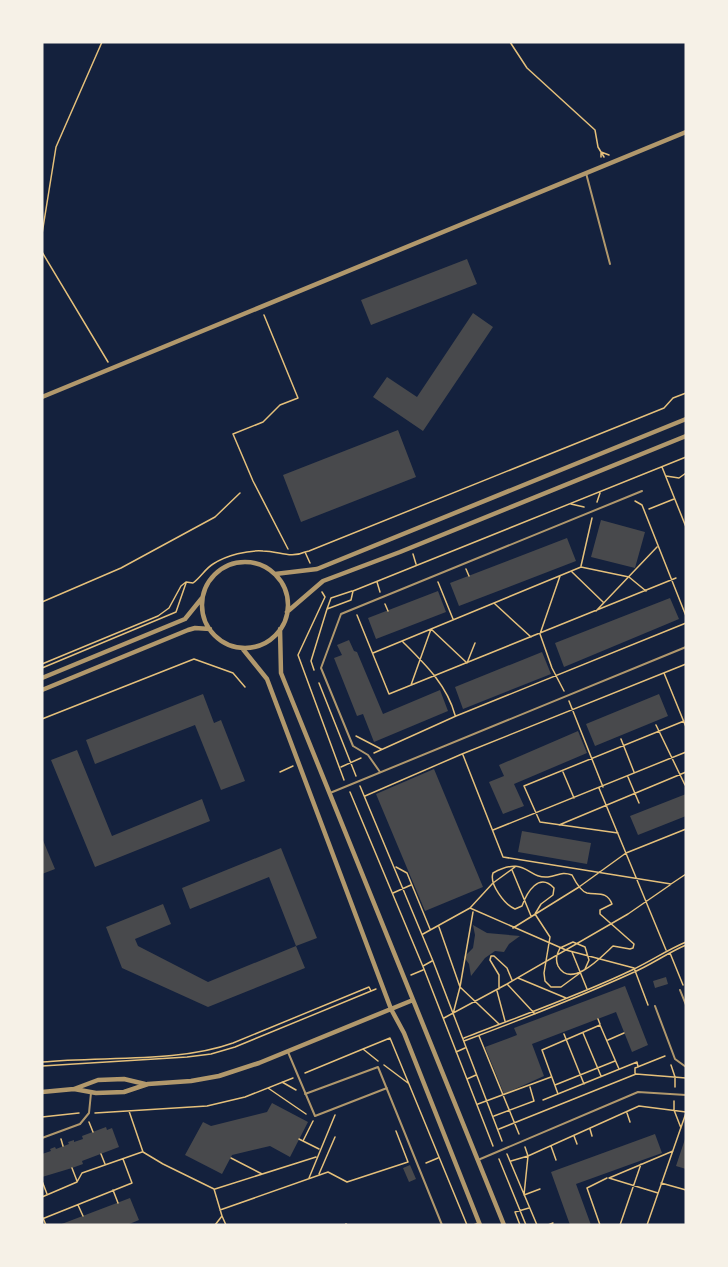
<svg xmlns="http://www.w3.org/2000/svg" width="728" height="1267" font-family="'Fira Sans',sans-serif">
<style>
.building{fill:#48494c}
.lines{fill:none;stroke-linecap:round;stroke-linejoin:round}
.path{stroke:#e5c07b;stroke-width:1.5}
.service{stroke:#b1986c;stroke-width:2}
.minor{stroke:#b1986c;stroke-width:4.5}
</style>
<rect width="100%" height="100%" fill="#14213d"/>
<path class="building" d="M467,259L477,284L371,325L361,300Z
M473,313L493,327L423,431L373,397L387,377L417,397Z
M398,430L416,477L301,522L283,475Z
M601,520L645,532L635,568L591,557Z
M567,538L576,561L459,606L450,583Z
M438,591L446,612L376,639L368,618Z
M670,598L679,619L564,667L555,643Z
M349,640L354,651L357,652L383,714L440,690L448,711L374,742L363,714L357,716L334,658L342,655L337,645Z
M542,652L551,674L463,709L455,687Z
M203,694L214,723L221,720L245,781L221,790L195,725L95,764L86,740Z
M659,694L668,716L595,746L586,724Z
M578,731L587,753L514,784L524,806L503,814L489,782L504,776L499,765Z
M77,750L112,836L202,799L210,821L95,867L51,760Z
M434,769L483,887L425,911L376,794Z
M686,794V816L638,835L630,816Z
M522,831L591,843L587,864L518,852Z
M42,838L55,869L42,874Z
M281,848L317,938L296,946L269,877L190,909L182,888Z
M163,904L171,924L135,939L138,946L208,982L296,946L305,968L208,1007L122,968L106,927Z
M473,925L487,933L520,936L509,944L504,952L495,951L485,958L471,976L469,964L464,957L473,948L475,935Z
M666,977L668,984L655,988L653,981Z
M625,986L648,1045L632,1052L616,1012L532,1044L544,1076L504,1094L485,1047L517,1035L514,1028Z
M272,1103L308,1122L290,1157L270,1146L232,1155L222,1174L185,1155L203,1122L211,1126L267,1112Z
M106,1127L107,1130L112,1128L119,1147L82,1161L83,1164L72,1168L42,1177V1154L51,1151L50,1149L55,1147L56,1149L69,1144L68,1142L74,1140V1142L83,1139L82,1136Z
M655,1134L662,1153L576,1184L591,1225H570L551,1172Z
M686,1136V1169L676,1166Z
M410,1165L416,1179L409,1182L403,1168Z
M130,1198L139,1220L127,1225H59Z"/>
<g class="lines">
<path class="path" d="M441,42H450
M510,42L527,68L595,130L598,147L604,157
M601,157V152L609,155
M42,234L56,147L102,42
M42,252L108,362
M264,315L298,398L280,405L263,422L233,434L253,481L288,549
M662,467L686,527
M666,476L679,478L686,473
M635,501L642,505L686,616
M597,502L600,493
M571,504L584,507
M649,509L674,499
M413,554L416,564
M310,563L305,552L309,551L664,408L673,398L686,393
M581,566L592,518
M466,569L469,576
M572,572L603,602
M560,576L540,634L552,668L564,691
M377,582L380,592
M438,582L453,619
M322,592L325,597L298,655L344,780
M42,602L121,568L215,517L240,493
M385,604L388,611
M495,604L531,637
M327,609L331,598L352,591
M596,611L657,547
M357,615L389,694L676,578
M403,642C425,664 447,685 455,715
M373,653L581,567L629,577L646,591
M42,664L158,616L169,608L181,586L186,582L193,583C200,578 206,568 213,564C227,555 248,550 263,551C279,551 290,559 305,552
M42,668L176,612L186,583
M314,670L311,661L327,609L351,600L353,591L686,457
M664,673L686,727
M319,683L356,776
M411,685L431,629L467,663L475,643
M569,701L603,787
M42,719L194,659L233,673L245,687
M656,725L685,785
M356,736L381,749
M621,739L634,772
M374,753L456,716L686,623
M463,755L503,857L671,884L686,874
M341,767L361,758
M280,772L293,766
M563,772L574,798
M628,777L639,803
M360,786L433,961L502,1141
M599,788L666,950
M350,792L424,969L493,1146
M365,796L462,754L686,664
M559,825L686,772
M493,830L686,752
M618,833L540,822L524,786L684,721
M396,867L407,873L430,929
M512,870L531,916
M393,893L411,885
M470,908L493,883L515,867
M439,927L460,987L499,1024
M513,928L579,887L626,853L686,829
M423,934L470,908L566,950L634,968L648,1005
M572,952L587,989
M670,953L683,985
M423,966L432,961
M580,973L561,987H551L545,981L544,973L550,937L535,914L541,904L553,895L554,888C539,872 527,892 522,906L515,909C505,905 489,884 493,873C526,855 527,879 548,877C558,876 561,871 572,875C575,881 580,891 587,893C598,895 607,891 612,904L600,910V914L634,944L633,948L630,949L613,946C602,956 571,990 558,966C555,959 557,954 560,948L573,942L585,947L589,960L585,969
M411,975L423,970
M518,978L566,998
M508,985L535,1014
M499,989V975L490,960L491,956H494L507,968L512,980
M497,991L505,1021
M453,1014L460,987L473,912
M444,1018L507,984L628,914L670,885
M598,1019L600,1024
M583,1033L601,1076
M564,1034L584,1084
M479,1036L519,1134
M464,1038C520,1016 578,996 632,970C651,961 667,950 686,942
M608,1040L624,1033
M464,1041C520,1020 577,998 632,973C651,965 667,953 686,945
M456,1052L465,1048
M378,1061L363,1049L390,1038L467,1225
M42,1062C102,1056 178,1063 233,1043L369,987L371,991
M384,1065L408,1083
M671,1065L675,1077V1087
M42,1066L187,1057L211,1054L235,1047L376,989
M305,1073L363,1049
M635,1073V1068L665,1056
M467,1079L476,1075
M282,1082L296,1090
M555,1085L615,1061
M268,1088L306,1114
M558,1094L542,1050L600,1025L619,1069
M543,1100L637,1062L638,1067
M674,1101V1110L681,1128
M478,1104L551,1077
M129,1111L143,1152L163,1164L214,1189L222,1216
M95,1113L207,1106L245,1097L293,1078
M627,1113L630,1122
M494,1116L534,1101L530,1087
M42,1117L79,1113
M89,1122L93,1132
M499,1129L636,1074L686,1078
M590,1129L592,1136
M574,1136L577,1144
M61,1139L63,1146
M299,1139L319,1149
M303,1141L313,1121
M551,1146L556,1160
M525,1147L528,1156L524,1195L540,1189
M101,1154L105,1164
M507,1154L537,1225
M231,1158L262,1174
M499,1159L526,1225
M511,1161L528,1156L639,1106L686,1112
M426,1163L438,1158
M72,1168L77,1181
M319,1174L335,1137
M309,1178L335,1115
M42,1181L47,1194
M661,1183L686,1190
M215,1189L316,1157
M113,1190L118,1203
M658,1193L609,1178L673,1151
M42,1197L77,1182L82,1173L142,1152
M78,1205L83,1216
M220,1210L328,1172L347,1182L408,1162L396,1131
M43,1218L46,1225
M42,1219L132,1183L123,1159
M215,1225L222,1216L226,1225
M520,1225L515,1212L529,1208
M548,1225L553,1223
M600,1225L587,1188L607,1178
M620,1225L641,1164
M647,1225L686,1113"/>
<path class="service" d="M586,173L610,264
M380,772L368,755L353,746L321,668L341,614L642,491
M330,793L686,647
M680,990L686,1005
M655,1006L675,1059L686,1067
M288,1052L315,1116L387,1088
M305,1094L378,1067L442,1225
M42,1138L80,1124L89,1113L91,1093
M478,1160L638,1092L686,1095
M346,1224L347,1225
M474,1225L480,1223"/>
<path class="minor" d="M42,397L686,132
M202 605a43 43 0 1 1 86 0a43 43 0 1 1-86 0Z
M275,574L317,569L686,419
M287,612L323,581L400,552L686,436
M280,629L281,673L504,1225
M242,648L267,679L391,1009L404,1033L480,1225
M42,678L185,619L202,598
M42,690L188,630L195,628L210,629
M74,1089L96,1093L124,1092L148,1084L191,1081L219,1076L259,1063L413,1000
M42,1092L74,1089L98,1080L124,1079L145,1084"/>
</g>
<rect width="728" height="1267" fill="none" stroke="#f6f1e7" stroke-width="87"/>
</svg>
